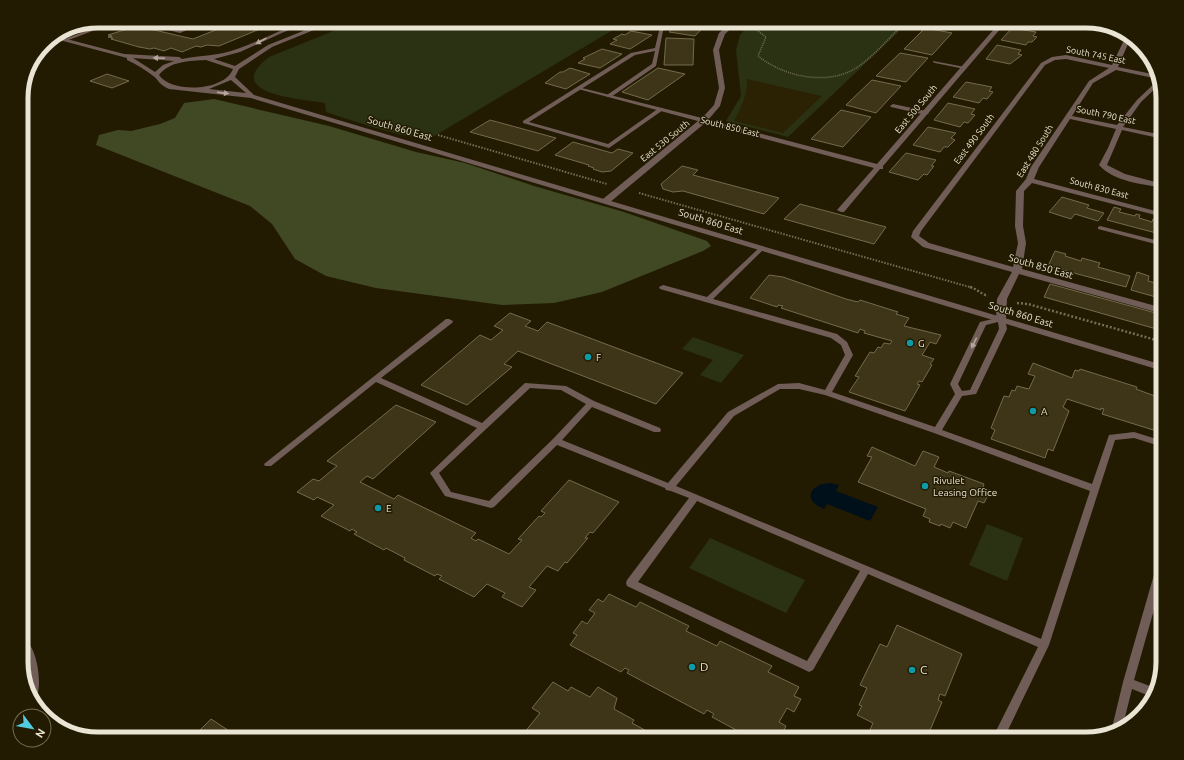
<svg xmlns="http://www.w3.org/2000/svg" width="1184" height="760" font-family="Ubuntu,sans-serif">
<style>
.green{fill:#2a3213}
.forest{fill:#404923}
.sand{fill:#2a2202}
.water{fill:#00101a}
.building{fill:#3e3519;stroke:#746a4c}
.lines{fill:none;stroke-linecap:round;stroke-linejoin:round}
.path-far2{stroke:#756d57;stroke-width:1.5;stroke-dasharray:1 1;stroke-linecap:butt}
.path-far1{stroke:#756d57;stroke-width:2;stroke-dasharray:1.5 1.5;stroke-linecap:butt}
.path{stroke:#756d57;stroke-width:2.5;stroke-dasharray:2 2;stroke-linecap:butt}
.service{fill:#715d58;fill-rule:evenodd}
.minor{fill:#715d58;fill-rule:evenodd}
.tertiary{fill:#715d58;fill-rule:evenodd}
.oneway{fill:#b4a79c}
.culture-dot{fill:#0f9aa8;stroke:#231b01;stroke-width:1.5}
.labels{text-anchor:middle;stroke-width:3;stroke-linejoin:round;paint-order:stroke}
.far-street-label{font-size:9px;fill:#eae4d4;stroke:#231b01}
.street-label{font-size:10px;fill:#eae4d4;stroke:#231b01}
.poi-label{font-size:10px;fill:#eae4d4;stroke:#231b01;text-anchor:start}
.near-poi-label{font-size:12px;fill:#eae4d4;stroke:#231b01;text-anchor:start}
.rim{fill:none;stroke:#eae4d4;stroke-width:5}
</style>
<rect width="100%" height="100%" fill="#231b01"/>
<path class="green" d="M358,21H628L431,138C402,139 355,121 326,112L325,103C300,99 221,94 269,57Z
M752,21H910L788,137L726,121L741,96L736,50L740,35Z
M693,337L744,355L721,383L700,375L713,360L682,349Z
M987,524L1023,538L1007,581L969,565Z
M710,538L805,580L786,613L689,568Z"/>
<path class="forest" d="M214,99L329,126L416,152L465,163L534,186L624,212L707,241L711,246L703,251L602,292L554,303L502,305L376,288L326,276L295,259L272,224L250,206L96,145L99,135L118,130L131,131L160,124L175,118L184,103Z"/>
<path class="sand" d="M747,79L822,96L783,133L734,121C742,106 747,96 747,79Z"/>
<path class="water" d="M830,483L839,485L836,491L878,507L870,521L827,504L824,509C802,501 809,484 830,483Z"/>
<path class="building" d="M193,21H203L189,26L183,25Z
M238,21H279L219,46L207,45L201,47L196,46L182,52L171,48L164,51L154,48L150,49L139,47L111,39L113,38L108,37L112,36L108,35L137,26L193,39Z
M680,21H709L695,36L669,32Z
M932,21H964L956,29L929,24Z
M1018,21H1048L1039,28L1016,23Z
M925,28L952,33L932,55L904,49Z
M1012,28L1036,32L1033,36L1037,37L1032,42H1028L1026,45L1001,40Z
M631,31L652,35L630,49L610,44L617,40L613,39L622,34L625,35Z
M666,38L694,39L693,65H664Z
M997,45L1021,50L1018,54L1022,55L1010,64L986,59Z
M602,49L622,54L600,68L578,63L585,59L583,58Z
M900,53L928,58L906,82L876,76Z
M570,68L590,74L566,89L545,83L560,72H563Z
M658,68L685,74L648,100L622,92Z
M107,74L129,81L112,88L90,81Z
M872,80L901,86L876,113L846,105Z
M966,82L992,87L989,91L993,92L987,99L983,98L979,103L953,97Z
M948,103L975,109L971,114L975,115L968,123L964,122L960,127L934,120Z
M841,110L871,117L843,147L811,139Z
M490,120L556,138L538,151L470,132Z
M928,127L956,133L951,138L955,140L948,147H944L940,152L913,145Z
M573,142L612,153L618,149L633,153L611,171L602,172L593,169L594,168L588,166L589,165L555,155Z
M906,153L936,160L931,166H934L927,175L924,174L918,180L889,172Z
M682,166L698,170L693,175L779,198L764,214L683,191L673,192L663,189L661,184Z
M1062,197L1089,205L1087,208L1104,213L1098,221L1075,214L1071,219L1049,212Z
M800,204L886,227L874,244L784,219Z
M1114,207L1121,209L1119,212L1135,216L1136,214L1140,215L1139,218L1152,222L1153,219L1159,220L1158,222L1163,223L1160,234L1107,220Z
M1055,251L1066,254L1065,256L1081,261L1082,258L1100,263L1098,267L1130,276L1126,287L1048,266Z
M1137,272L1149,276L1148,281L1163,285V299L1131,290Z
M769,275L783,277L846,299L858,302L860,300L898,312L896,314L909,318L904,326L941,335L936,344L930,342L922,355L934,359L930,364L932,365L922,382L919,381L917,384L920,385L905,411L849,392L859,377L855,376L870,352L874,353L878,347L881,348L884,343L890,344L892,341L864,333L865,331L860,329L858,333L781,308L783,306L778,305L777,307L750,298Z
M1050,284L1163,315L1160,330L1044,297Z
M510,313L531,321L525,326L538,331L547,322L683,373L656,404L518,351L504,364L512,367L467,405L421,385L480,335L491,340L503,330L494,326Z
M1033,363L1072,378L1075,370L1079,371L1080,369L1137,387L1136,389L1163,399V433L1102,414L1104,409L1101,408V410L1067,399L1063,407L1069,411L1053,451L1048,449L1045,458L991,439L995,430L991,428L1004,396L1009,397L1012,390L1015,391L1017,386L1029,389L1035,376L1028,374Z
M396,405L436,422L373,479L367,476L360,482L394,499L398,495L476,533L471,538L476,541L478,539L509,554L522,540L518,539L539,516L541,517L545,513L541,511L569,480L619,502L593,533L590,532L585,538H588L567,563L565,562L558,571L547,566L529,587L536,590L522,607L502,597L505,593L487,584L474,597L439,579L442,576L437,574L435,576L404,560L405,558L386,548L384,550L354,534L357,532L352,529L350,531L321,516L334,505L317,497L314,500L297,492L313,479L319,481L337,466L327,461Z
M872,447L915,466L923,451L939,457L934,467L948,473L949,471L984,484L983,488L990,491L984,503L978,501L966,528L953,522L950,528L941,524L940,526L929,522L930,519L923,516L926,509L858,482L872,457L867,456Z
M609,594L636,607L640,602L689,626L686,631L717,646L720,641L772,666L768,672L799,687L794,696L801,699L794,712L787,708L779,722L786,726L781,736L773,732L770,739H753L712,717L714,714L707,710L704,714L627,673L629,670L625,668L621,672L570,645L577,635L573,633L582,621L587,624L595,613L589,610L598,599L603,602Z
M897,625L962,654L945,696L940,694L938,700L942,702L928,735L924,733L921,739H866L873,723L857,715L862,706L859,705L867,688L860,685L880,644L887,647Z
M553,682L568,691L571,687L590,697L598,687L617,698L614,709L634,720L632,723L650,733L646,739H524L521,737L540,713L532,708Z
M211,719L237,736L246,735L252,739H184L192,731L196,734Z"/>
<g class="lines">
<path class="path-far2" d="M756,21L753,25L754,28L766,37L758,56C784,77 830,87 859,66C876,54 891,36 906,21
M756,21L768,24
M344,24L350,21"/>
<path class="path-far1" d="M438,135L607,184
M639,193L973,288"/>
<path class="path" d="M970,287C977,289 981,294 988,296
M1017,303L1028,304L1163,342"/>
<path class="service" d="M113,21H119L66,41L62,40Z
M132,21C148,21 163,30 178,30C187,31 197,21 208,21L180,33Z
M666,21H670L663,31L656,66L611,97H607V95L652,64L655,51L635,55L529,122L608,144L659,108H663V110L609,148L523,123V121L631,53L655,48L659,31Z
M970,23L998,28L1000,29L998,30L968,25V24Z
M933,61L965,67L967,68L965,69L935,63L933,62Z
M893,104L926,111L929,113L926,115L891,107L890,106Z
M1100,226L1163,242V246L1098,229V227Z
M762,246L764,247V249L713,299L837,334L847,342L853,355L832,392L935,427L955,394L950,384L979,324L980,322L1001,317L1005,319L1007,329L977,392L976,394L962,396L942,430L1092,484L1109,435L1134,432L1163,441V447L1134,438L1115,440L1049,645L1007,732L1011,739H999L995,733L1038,647L868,574L813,670L809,672L805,670L627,586L626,583L627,580L689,498L671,491L666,490L665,488L557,445L494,507L491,508L445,496L430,473L477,428L376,382L271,466H265L264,464L446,319H449L453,321L452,323L381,378L482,423L525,383L566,386L594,401L660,428L661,430L660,432H654L592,407L562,440L668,483L728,412L778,384L799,383L825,390L845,355L841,345L831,338L660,289L659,287L663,285L707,297L760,247ZM998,322L999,329L970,390L962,391L958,384L986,325ZM530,388L561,390L586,404L553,439L489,501L451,492L439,473ZM780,389H799L825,395L934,433L1090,491L1041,639L676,486L734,416ZM697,501L860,571L807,661L638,582Z
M1163,557V578L1134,680L1155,688L1152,697L1132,689L1122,729L1111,732L1123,682L1158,561L1160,558Z"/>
<path class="minor" d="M733,21H739L725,34L719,50L725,88L720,106L708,120L877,164L1001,21H1007L883,166V169H880L844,212H841L837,210L874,168L705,123L609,203H603V199L698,121L578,89V87L702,118L714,105L719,88L713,50L719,33Z
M1127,34L1131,37L1118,67L1157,75L1158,79L1116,70L1093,83L1072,116L1117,125L1137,100L1158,80L1159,85L1141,102L1123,127L1163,135V139L1122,130L1107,165L1125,174L1163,184V188C1143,184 1114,182 1099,165L1108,148L1116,129L1070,119L1039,167L1034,179L1163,213V217L1032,183L1024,191L1023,226L1026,243L1022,269L1163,308V314L1019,274L1007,299L1006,319L1001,322L998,321L996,319L997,299L1012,272L923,247L911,237L913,231L1041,63L1052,57L1066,55L1112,65ZM1066,59L1109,68L1089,81L1031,167L1026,179L1016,191L1015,226L1018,243L1013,267L929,243L919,236L921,231L1045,65L1055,60Z
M21,637C38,642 45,693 33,702C25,690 21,652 21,637Z"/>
<path class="tertiary" d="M305,21H314L284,32L240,52L214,59L235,66L268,45L328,21H336L272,47L239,69L235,77L254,95L1163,365V371L251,98L169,89C158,84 160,81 152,75C144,69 136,64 127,60V58L52,38L55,36L124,54L179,57L182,59C200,55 219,56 237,49C260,41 282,29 305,21ZM133,58L174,61L163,65L155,72ZM206,60L233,69C225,91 172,94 159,75C170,61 189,61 206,60ZM231,80L246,93L209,89Z"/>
</g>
<defs><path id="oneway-solid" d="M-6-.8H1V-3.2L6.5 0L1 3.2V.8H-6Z"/></defs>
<g class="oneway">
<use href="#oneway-solid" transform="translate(261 41) rotate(151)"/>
<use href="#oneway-solid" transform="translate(159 58) rotate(-178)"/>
<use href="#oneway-solid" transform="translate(223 93) rotate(7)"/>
<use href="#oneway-solid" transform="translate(974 343) rotate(116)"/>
</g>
<g class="culture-dot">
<circle cx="910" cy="343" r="4"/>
<circle cx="588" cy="357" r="4"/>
<circle cx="1033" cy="411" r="4"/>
<circle cx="925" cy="486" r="4"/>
<circle cx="378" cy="508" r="4"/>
<circle cx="692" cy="667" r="4"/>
<circle cx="912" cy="670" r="4"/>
</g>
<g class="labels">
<g class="far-street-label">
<text transform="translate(1096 55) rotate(11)" y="3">South 745 East</text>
<text transform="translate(916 109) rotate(-50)" y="3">East 500 South</text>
<text transform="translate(1106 115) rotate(12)" y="3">South 790 East</text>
<text transform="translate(730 127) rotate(14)" y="3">South 850 East</text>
<text transform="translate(974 139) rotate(-53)" y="3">East 490 South</text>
<text transform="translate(665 141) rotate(-39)" y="3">East 530 South</text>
<text transform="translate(1035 151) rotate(-58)" y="3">East 480 South</text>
<text transform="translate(1099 188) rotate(15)" y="3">South 830 East</text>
</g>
<g class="street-label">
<text transform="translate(400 128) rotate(16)" y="4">South 860 East</text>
<text transform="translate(711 221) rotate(17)" y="4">South 860 East</text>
<text transform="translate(1041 266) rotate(16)" y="4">South 850 East</text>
<text transform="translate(1021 314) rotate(17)" y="4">South 860 East</text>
</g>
<g class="poi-label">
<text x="918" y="347">G</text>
<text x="596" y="361">F</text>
<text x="1041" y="415">A</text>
<text x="933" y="484">Rivulet<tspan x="933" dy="12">Leasing Office</tspan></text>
<text x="386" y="512">E</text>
</g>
<g class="near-poi-label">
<text x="700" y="671">D</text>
<text x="920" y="674">C</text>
</g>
</g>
<path d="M0 0H1184V760H0ZM98 28H1086A70 70 0 0 1 1156 98V662A70 70 0 0 1 1086 732H98A70 70 0 0 1 28 662V98A70 70 0 0 1 98 28Z" fill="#231b01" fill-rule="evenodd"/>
<path class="rim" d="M98 28H1086A70 70 0 0 1 1156 98V662A70 70 0 0 1 1086 732H98A70 70 0 0 1 28 662V98A70 70 0 0 1 98 28Z"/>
<g transform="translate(32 728) rotate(122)"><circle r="19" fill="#231b01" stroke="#736b55"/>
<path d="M0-3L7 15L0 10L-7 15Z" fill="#54cade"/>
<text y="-6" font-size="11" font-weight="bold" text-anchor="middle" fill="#eae4d4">N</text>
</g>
</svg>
